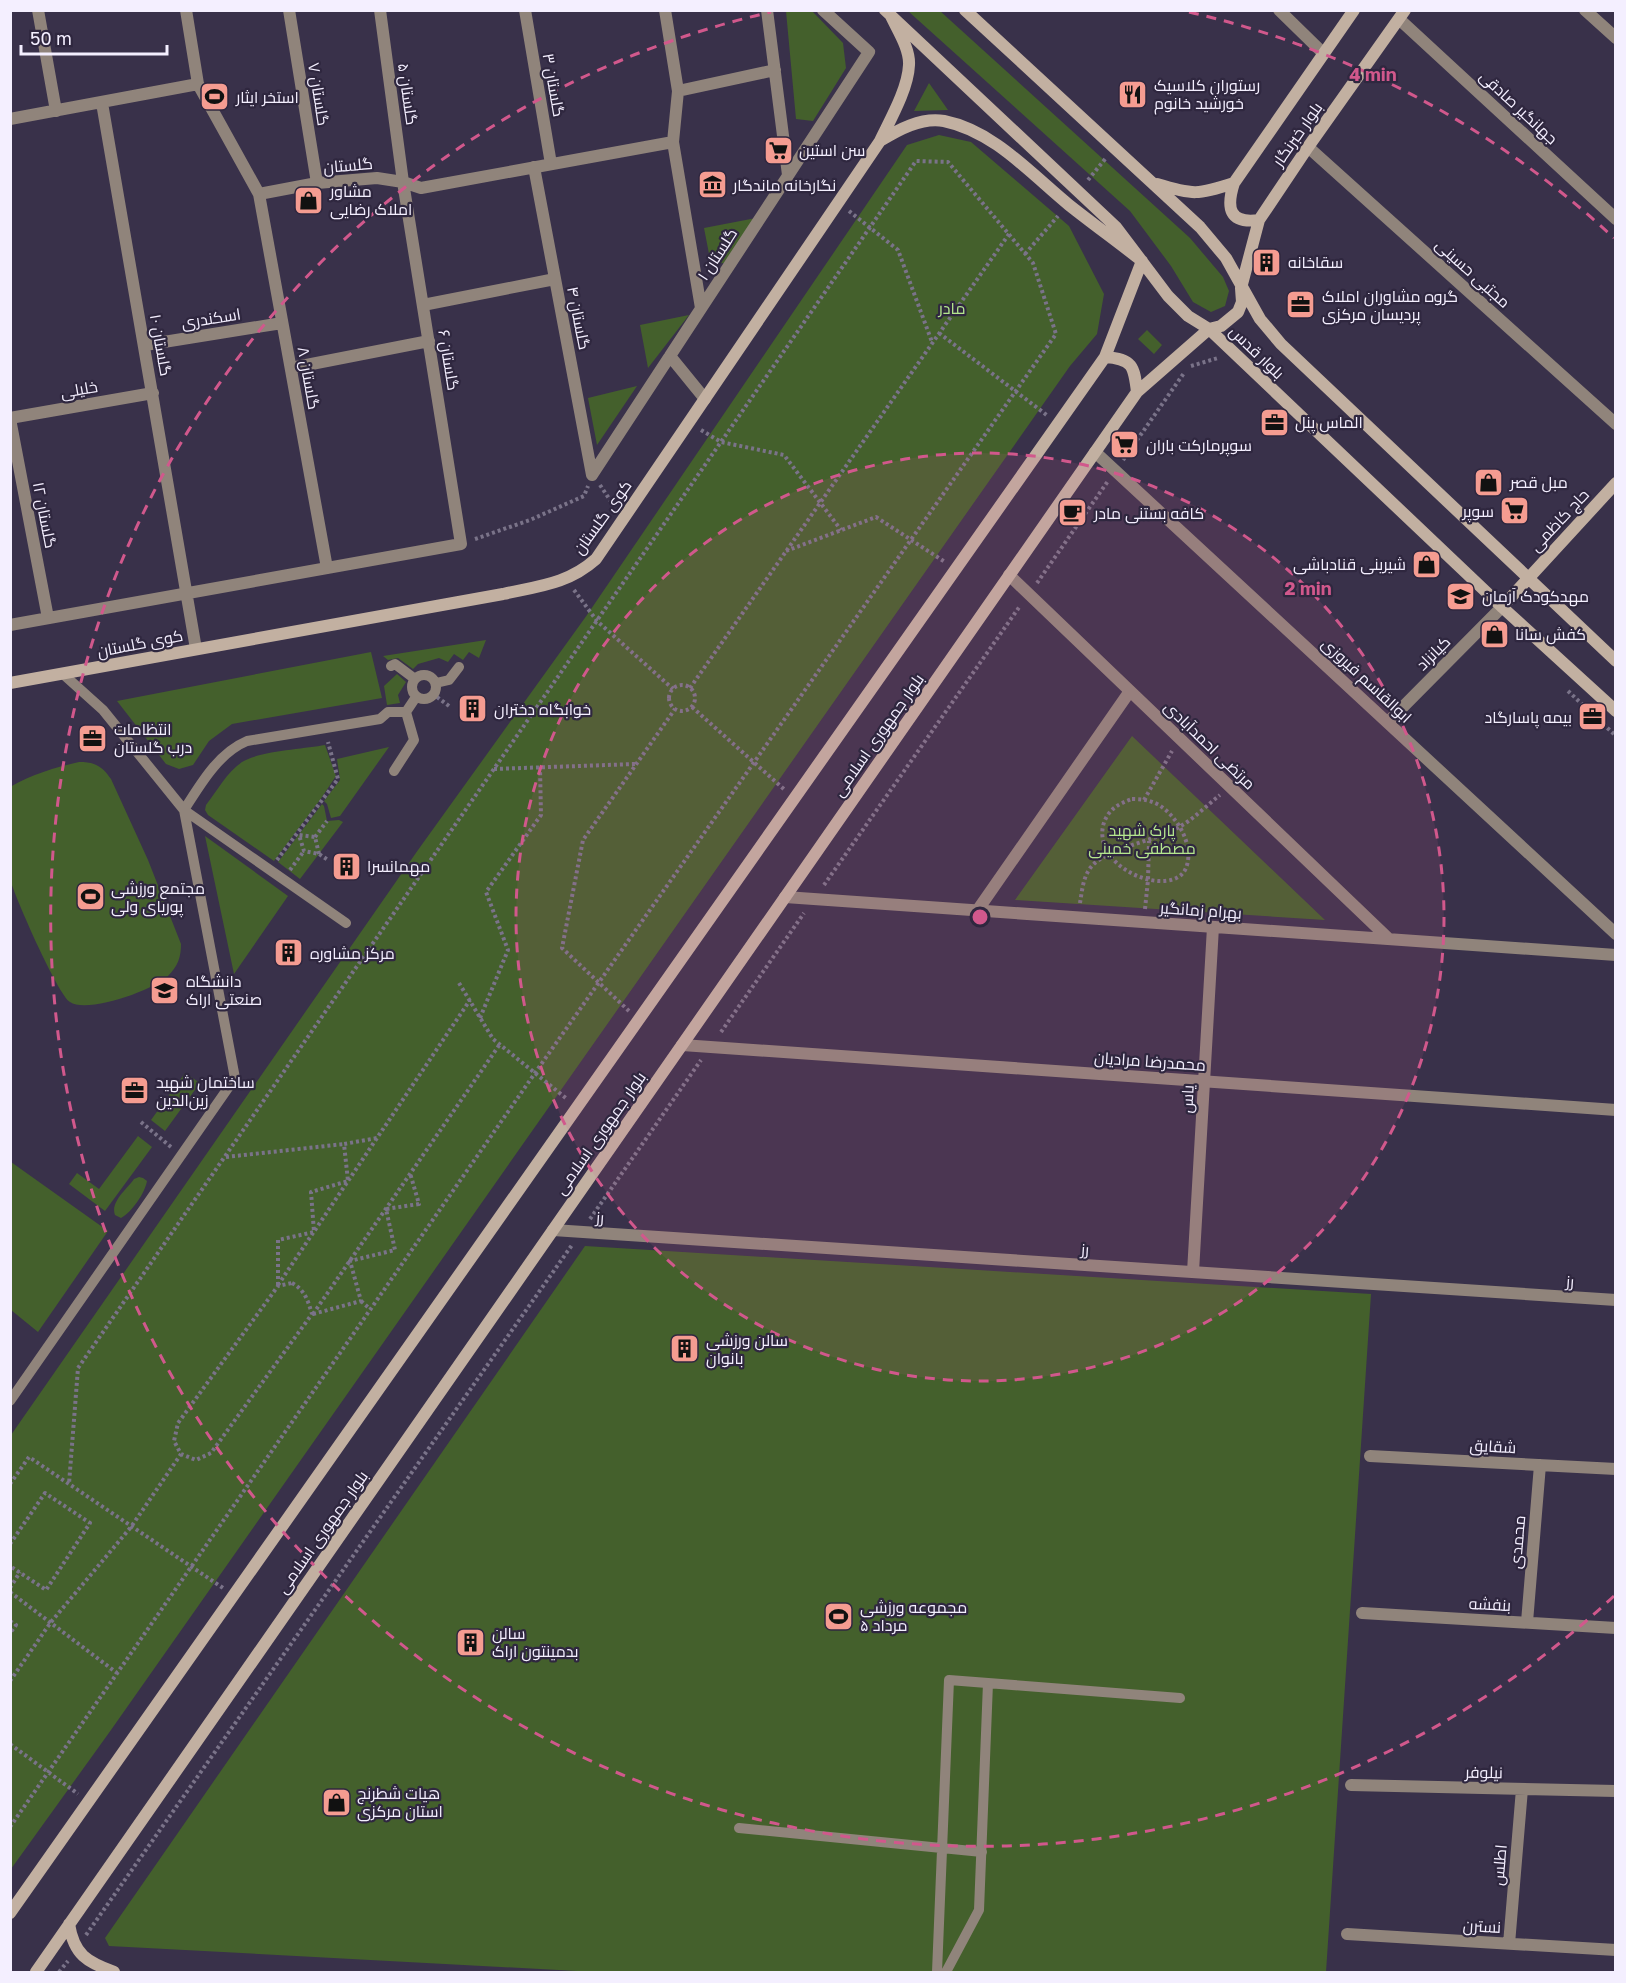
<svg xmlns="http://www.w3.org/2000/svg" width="1626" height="1983" font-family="'Golos Text',Cairo,sans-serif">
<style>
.green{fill:#44602c}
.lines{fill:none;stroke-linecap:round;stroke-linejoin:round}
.path{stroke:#7a7389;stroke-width:4;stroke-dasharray:3 3;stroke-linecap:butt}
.lane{stroke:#90847b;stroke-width:10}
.street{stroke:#90847b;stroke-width:12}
.secondary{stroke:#c2b0a1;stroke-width:12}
.ring{fill:none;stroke:#d1588c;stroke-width:3;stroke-dasharray:10 8}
.labels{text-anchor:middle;stroke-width:4.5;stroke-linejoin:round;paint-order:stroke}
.street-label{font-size:16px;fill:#f4efff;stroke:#2f273f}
.poi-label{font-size:16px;fill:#f4efff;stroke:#2f273f;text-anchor:start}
.park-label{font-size:16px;fill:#b5e78e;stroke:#2f273f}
.centre{fill:#d1588c;stroke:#2f273f;stroke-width:3}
.ring-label{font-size:18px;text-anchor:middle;font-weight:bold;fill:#d1588c;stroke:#2f273f;stroke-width:4.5;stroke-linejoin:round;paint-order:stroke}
</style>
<rect width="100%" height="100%" fill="#39314a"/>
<path class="green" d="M786,11H812L843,43L846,68L813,121L796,119Z
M908,11H940L1190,238L1223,277L1229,291L1225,306L1211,312L1193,302L1171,266L1130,211Z
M929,83L948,110L914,111Z
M939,135L971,142L1069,226L1104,294L1097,334L1070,366L111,1730L11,1869V1435L418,850L587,615L907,145Z
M756,218L724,263L711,264L704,228Z
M689,315L648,368L640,325Z
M1147,330L1162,345L1154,354L1138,339Z
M637,386L597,445L588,398Z
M486,640L479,658L469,652L463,660L454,654L448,662L439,658L418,664L413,669L398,658L388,660L383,656Z
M371,652L382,698L232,724L209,741L193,765L179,769L166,764L117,701Z
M397,674L406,682L398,695L400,703L387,705L384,686Z
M1132,736L1325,920L1015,900Z
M325,745L336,776L320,800L274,861L208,815L205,810L206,805C217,791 227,772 242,762C259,751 304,749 325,745Z
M389,747L340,816L331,818L327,804L324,801L340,780L337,759Z
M79,762C95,762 102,766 111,779L148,860L181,944C181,957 178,966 168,976C154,990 87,1014 70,1002C58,995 14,895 10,879C9,870 10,860 10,851C10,830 10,809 10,787C32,774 54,768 79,762Z
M322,804L324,806L327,821L339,820L343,822L300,879L278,862Z
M205,836L288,896L234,974Z
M185,1073L200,1083L165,1131L151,1120Z
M138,1136L152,1147L105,1211L69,1184L77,1173L99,1189Z
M11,1162L108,1231L38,1332L11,1310Z
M139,1177L143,1178L147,1181C145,1193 132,1212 121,1218L115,1215C110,1202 127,1189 134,1179Z
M585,1246L1371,1294L1326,1972H595L109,1946L105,1938Z"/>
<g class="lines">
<path class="path" d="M1088,180L1106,158
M849,211L898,250L932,342
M1025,254L1058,216
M939,333L1048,416
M1191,366L1218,358
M701,430L721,442L784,455L841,530
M1123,460L1184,373
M600,485L614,506
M475,539L530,520L584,496L588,486
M786,551L876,517L945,562
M1037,583L1108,481
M574,590L597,621L673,689
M669 698a13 13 0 1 1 26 0a13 13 0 1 1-26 0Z
M690,688L1009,234
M1568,691L1616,736
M437,697L449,706
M692,707L785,790
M494,769L635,764
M1132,799C1142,799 1150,800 1159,805C1177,816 1195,846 1186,868C1173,899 1094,871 1103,826C1107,810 1118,804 1132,799Z
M1144,800L1172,751
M315,837L327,821
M319,854L315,837L299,835L304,851L319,854L328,860
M277,860L338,779L328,742
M290,870L304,851
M824,885L1020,606
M1080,903C1082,891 1083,877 1091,867C1106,848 1156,841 1179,827C1194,819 1207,805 1220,795
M1145,909L1148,880L1149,841
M459,983L493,1039L567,1099
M629,1011L562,948L583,840L675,709
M480,1018L508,950L486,892L541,815L540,768
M721,1032L804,913
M141,1122L171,1147
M226,1157L344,1144
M590,1219L701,1060
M292,1283C305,1290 308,1301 312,1314L211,1453L196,1460L181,1454L174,1441L178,1423L278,1286Z
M278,1285L470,1000
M278,1285V1240L314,1232L311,1192L348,1181L344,1144L377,1138
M361,1301L370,1309
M313,1314L500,1044
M313,1314L361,1301L350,1261L395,1250L386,1209L419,1204L410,1173
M10,1484L29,1457L223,1588
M10,1544L45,1493L90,1523L46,1590L10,1566
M10,1588L20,1572
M10,1592L117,1673
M10,1621L16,1625L10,1633
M10,1681L51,1622L131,1527L181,1454
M10,1744L78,1794
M10,1827L535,1073L1056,334L1033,263L948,162L916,161L78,1368L69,1484
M86,1935L572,1245
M59,1972L68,1961"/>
<path class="lane" d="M391,666L395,664L415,679
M412 687a12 12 0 1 1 24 0a12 12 0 1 1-24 0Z
M436,683L449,680L459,667
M394,771L414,740L406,712
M346,923L184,810C200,785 218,753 247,741L380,719L388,712H406L416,697
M10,1401L235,1078L184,810L103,710L63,674
M739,1828L982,1852
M937,1972L949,1680L1180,1698
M946,1972L979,1910L988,1683"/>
<path class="street" d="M38,10L56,111
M186,10L198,84
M289,10L317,183
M525,10L551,164
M665,10L678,91
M767,10L788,175
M1279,10L1323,53
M1585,10L1616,38
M1399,19L1616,219
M102,103L196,649
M10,119L198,84L259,194L317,183L377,178L403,182L421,188L673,142L678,91L775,70
M673,142L701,308
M1308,147L1616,424
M534,167L592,475
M259,194L327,568
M423,305L555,279
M145,345L282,323
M670,356L705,399
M291,368L429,341
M10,418L153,393
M10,419L48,618
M1095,452L1616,934
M592,475L869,52L823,10
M1009,575L1389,939
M10,625L461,544L403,182L380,10
M1388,722L1502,607
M785,897L1616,955
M977,911L1130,691
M682,1045L1616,1110
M553,1230L1616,1300
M1193,1272L1213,927
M1370,1456L1616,1469
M1362,1613L1616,1628
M1527,1622L1540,1465
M1351,1785L1616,1791
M1347,1934L1616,1950
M1509,1944L1522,1789"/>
<path class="secondary" d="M885,10L1116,227L1168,296L1188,316L1209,329L1502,607L1616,711
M965,10L1200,227L1226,258L1260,319L1281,344L1616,661
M1234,183C1226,208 1229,224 1259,220
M1157,184C1193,195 1198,195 1234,183L1354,10
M1105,357C1133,359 1134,366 1137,392
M1502,607L1616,483
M10,683L503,594C539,586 568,584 596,559L880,141C890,120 908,89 909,65C910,49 898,31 891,16
M10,1913L1105,357L1142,261C1118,242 1093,224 1069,205C1031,174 994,131 944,121C921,117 898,130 880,141
M69,1924C74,1955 87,1962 114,1972
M36,1972L1137,392L1209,329L1221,326L1238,312L1242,302L1241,288L1259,220L1308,147L1405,10"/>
</g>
<circle cx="980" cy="917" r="464" fill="#d1588c" fill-opacity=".12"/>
<g class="ring">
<circle cx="980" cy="917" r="464"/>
<path d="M1614 1596A929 929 0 1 1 771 12M1189 12A929 929 0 0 1 1614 238"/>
</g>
<defs>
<symbol id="restaurant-square" viewBox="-11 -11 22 22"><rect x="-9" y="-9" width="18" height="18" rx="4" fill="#f59c91" stroke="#2f273f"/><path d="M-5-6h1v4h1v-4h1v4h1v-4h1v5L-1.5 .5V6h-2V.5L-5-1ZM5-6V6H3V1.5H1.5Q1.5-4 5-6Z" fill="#111"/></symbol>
<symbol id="stadium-square" viewBox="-11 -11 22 22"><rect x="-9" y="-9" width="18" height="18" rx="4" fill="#f59c91" stroke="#2f273f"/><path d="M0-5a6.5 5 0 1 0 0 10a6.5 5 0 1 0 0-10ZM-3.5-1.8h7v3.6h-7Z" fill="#111"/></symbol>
<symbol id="supermarket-square" viewBox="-11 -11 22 22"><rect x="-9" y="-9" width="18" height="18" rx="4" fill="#f59c91" stroke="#2f273f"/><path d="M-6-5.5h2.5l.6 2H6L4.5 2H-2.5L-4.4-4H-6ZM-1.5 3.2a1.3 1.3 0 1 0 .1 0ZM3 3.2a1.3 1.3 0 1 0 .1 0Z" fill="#111"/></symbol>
<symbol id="museum-square" viewBox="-11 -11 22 22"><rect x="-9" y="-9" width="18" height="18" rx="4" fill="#f59c91" stroke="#2f273f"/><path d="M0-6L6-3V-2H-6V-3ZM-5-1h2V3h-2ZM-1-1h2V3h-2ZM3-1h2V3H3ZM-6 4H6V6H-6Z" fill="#111"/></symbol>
<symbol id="shop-square" viewBox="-11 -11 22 22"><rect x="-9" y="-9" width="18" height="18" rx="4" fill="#f59c91" stroke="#2f273f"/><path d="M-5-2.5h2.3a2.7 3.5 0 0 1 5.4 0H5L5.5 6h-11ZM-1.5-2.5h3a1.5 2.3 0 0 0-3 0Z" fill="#111"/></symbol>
<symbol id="building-square" viewBox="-11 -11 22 22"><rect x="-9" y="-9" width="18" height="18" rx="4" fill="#f59c91" stroke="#2f273f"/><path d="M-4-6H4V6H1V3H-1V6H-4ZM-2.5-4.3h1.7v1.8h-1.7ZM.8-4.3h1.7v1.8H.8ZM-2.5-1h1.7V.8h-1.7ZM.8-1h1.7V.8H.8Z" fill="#111"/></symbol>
<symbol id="office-square" viewBox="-11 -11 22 22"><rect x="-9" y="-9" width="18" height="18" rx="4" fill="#f59c91" stroke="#2f273f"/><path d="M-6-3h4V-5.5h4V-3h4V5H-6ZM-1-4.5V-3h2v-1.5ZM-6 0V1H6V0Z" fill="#111"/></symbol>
<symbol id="cafe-square" viewBox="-11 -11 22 22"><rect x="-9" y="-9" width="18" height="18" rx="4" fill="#f59c91" stroke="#2f273f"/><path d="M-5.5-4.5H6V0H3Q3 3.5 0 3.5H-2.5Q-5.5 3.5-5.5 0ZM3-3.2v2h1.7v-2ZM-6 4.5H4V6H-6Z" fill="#111"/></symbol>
<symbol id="school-square" viewBox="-11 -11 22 22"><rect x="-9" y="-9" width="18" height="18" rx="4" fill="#f59c91" stroke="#2f273f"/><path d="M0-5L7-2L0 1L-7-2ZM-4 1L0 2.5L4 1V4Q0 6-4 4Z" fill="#111"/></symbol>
<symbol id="university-square" viewBox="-11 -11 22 22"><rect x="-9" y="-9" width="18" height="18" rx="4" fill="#f59c91" stroke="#2f273f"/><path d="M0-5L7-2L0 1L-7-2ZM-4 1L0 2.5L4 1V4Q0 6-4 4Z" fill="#111"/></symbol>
</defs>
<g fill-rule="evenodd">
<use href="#restaurant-square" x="1116" y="78" width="33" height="33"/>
<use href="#stadium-square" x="198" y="80" width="33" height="33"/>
<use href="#supermarket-square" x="762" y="134" width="33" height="33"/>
<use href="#museum-square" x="696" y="168" width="33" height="33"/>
<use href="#shop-square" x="292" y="184" width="33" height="33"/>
<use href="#building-square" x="1250" y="246" width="33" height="33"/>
<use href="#office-square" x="1284" y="288" width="33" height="33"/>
<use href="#office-square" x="1258" y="406" width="33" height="33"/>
<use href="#supermarket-square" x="1108" y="428" width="33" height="33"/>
<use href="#shop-square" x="1472" y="466" width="33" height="33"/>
<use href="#supermarket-square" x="1498" y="494" width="33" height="33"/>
<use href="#cafe-square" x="1056" y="496" width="33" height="33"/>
<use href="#shop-square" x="1410" y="548" width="33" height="33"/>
<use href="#school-square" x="1444" y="580" width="33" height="33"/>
<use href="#shop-square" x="1478" y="618" width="33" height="33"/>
<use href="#building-square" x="456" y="692" width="33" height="33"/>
<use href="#office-square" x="1576" y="700" width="33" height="33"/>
<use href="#office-square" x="76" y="722" width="33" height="33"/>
<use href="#building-square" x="330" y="850" width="33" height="33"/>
<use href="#stadium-square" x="74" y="880" width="33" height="33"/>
<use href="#building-square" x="272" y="936" width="33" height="33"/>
<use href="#university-square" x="148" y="974" width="33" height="33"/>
<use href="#office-square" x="118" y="1074" width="33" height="33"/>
<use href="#building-square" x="668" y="1332" width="33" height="33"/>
<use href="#stadium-square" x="822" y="1600" width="33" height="33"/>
<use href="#building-square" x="454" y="1626" width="33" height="33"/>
<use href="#shop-square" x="320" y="1786" width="33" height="33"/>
</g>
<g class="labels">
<g class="street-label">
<text transform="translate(554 85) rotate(80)" y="6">گلستان ۳</text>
<text transform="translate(319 94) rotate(81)" y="6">گلستان ۷</text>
<text transform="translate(408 94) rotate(82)" y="6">گلستان ۵</text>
<text transform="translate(1519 107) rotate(43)" y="6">جهانگیر صادقی</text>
<text transform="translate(1297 134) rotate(-55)" y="6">بلوار خبرنگار</text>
<text transform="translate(348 165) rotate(-5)" y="6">گلستان</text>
<text transform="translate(717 254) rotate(-57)" y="6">گلستان ۱</text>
<text transform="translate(1473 273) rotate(42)" y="6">مجتبی حسینی</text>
<text transform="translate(211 318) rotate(-9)" y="6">اسکندری</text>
<text transform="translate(579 318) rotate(79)" y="6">گلستان ۴</text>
<text transform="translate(161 345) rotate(80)" y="6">گلستان ۱۰</text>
<text transform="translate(1257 352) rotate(44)" y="6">بلوار قدس</text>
<text transform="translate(449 360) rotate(81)" y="6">گلستان ۶</text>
<text transform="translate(309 378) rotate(80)" y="6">گلستان ۸</text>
<text transform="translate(79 389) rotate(-10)" y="6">خلیلی</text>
<text transform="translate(45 515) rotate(79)" y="6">گلستان ۱۲</text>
<text transform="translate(602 517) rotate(-54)" y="6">کوی گلستان</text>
<text transform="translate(1559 520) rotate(-47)" y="6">حاج کاظمی</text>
<text transform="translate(140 643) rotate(-11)" y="6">کوی گلستان</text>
<text transform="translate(1433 653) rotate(-45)" y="6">کیانزاد</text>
<text transform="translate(1367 680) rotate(43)" y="6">ابوالقاسم فیروزی</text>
<text transform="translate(878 735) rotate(-55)" y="6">بلوار جمهوری اسلامی</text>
<text transform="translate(1210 745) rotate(44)" y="6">مرتضی احمدآبادی</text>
<text transform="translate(1201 910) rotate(4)" y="6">بهرام زمانگیر</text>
<text transform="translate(1150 1061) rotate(4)" y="6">محمدرضا مرادیان</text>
<text transform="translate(1187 1099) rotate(-87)" y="6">یاس</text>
<text transform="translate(600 1133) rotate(-55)" y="6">بلوار جمهوری اسلامی</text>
<text transform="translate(600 1217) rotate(4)" y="6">رز</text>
<text transform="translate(1085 1249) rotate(4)" y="6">رز</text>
<text transform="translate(1570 1281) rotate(4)" y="6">رز</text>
<text transform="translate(1493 1446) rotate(3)" y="6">شقایق</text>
<text transform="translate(322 1532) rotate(-55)" y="6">بلوار جمهوری اسلامی</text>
<text transform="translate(1517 1542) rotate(-85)" y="6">محمدی</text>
<text transform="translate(1490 1604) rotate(3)" y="6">بنفشه</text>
<text transform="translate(1484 1772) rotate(1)" y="6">نیلوفر</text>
<text transform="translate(1499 1865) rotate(-85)" y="6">اطلس</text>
<text transform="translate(1482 1926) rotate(3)" y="6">نسترن</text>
</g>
<g class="poi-label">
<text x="1154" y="91">رستوران کلاسیک<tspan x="1154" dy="18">خورشید خانوم</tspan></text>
<text x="236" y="103">استخر ایثار</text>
<text x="799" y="156">سن استین</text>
<text x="733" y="191">نگارخانه ماندگار</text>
<text x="330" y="197">مشاور<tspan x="330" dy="18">املاک رضایی</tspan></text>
<text x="1288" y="268">سقاخانه</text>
<text x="1322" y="302">گروه مشاوران املاک<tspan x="1322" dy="18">پردیسان مرکزی</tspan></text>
<text x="1295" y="428">الماس پنل</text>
<text x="1146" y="451">سوپرمارکت باران</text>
<text x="1510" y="488">مبل قصر</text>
<text x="1494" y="517" text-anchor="end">سوپر</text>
<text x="1094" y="519">کافه بستنی مادر</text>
<text x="1406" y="570" text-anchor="end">شیرینی قنادباشی</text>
<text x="1482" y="602">مهدکودک آرمان</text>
<text x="1515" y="640">کفش سانا</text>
<text x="494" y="715">خوابگاه دختران</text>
<text x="1572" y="723" text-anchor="end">بیمه پاسارگاد</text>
<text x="114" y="735">انتظامات<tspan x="114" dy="18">درب گلستان</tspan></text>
<text x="367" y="872">مهمانسرا</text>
<text x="111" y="894">مجتمع ورزشی<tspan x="111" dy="18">پوریای ولی</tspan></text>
<text x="310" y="959">مرکز مشاوره</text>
<text x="186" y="987">دانشگاه<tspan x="186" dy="18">صنعتی اراک</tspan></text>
<text x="156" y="1088">ساختمان شهید<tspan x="156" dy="18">زین‌الدین</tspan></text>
<text x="706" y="1346">سالن ورزشی<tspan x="706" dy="18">بانوان</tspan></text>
<text x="860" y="1613">مجموعه ورزشی<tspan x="860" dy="18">۵ مرداد</tspan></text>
<text x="492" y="1639">سالن<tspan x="492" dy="18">بدمینتون اراک</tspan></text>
<text x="357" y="1799">هیات شطرنج<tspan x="357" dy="18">استان مرکزی</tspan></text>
</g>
<g class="park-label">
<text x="952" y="314">مادر</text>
<text x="1142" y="836">پارک شهید<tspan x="1142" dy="18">مصطفی خمینی</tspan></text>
</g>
</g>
<circle cx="980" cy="917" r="9" class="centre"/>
<g class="ring-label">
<text x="1373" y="81">4 min</text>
<text x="1308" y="595">2 min</text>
</g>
<rect width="1626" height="1983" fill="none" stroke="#f4efff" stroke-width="24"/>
<path d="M21 45v9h146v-9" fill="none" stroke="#f4efff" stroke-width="3"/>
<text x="30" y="45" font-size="18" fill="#f4efff" stroke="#2f273f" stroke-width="4.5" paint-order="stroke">50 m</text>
</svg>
